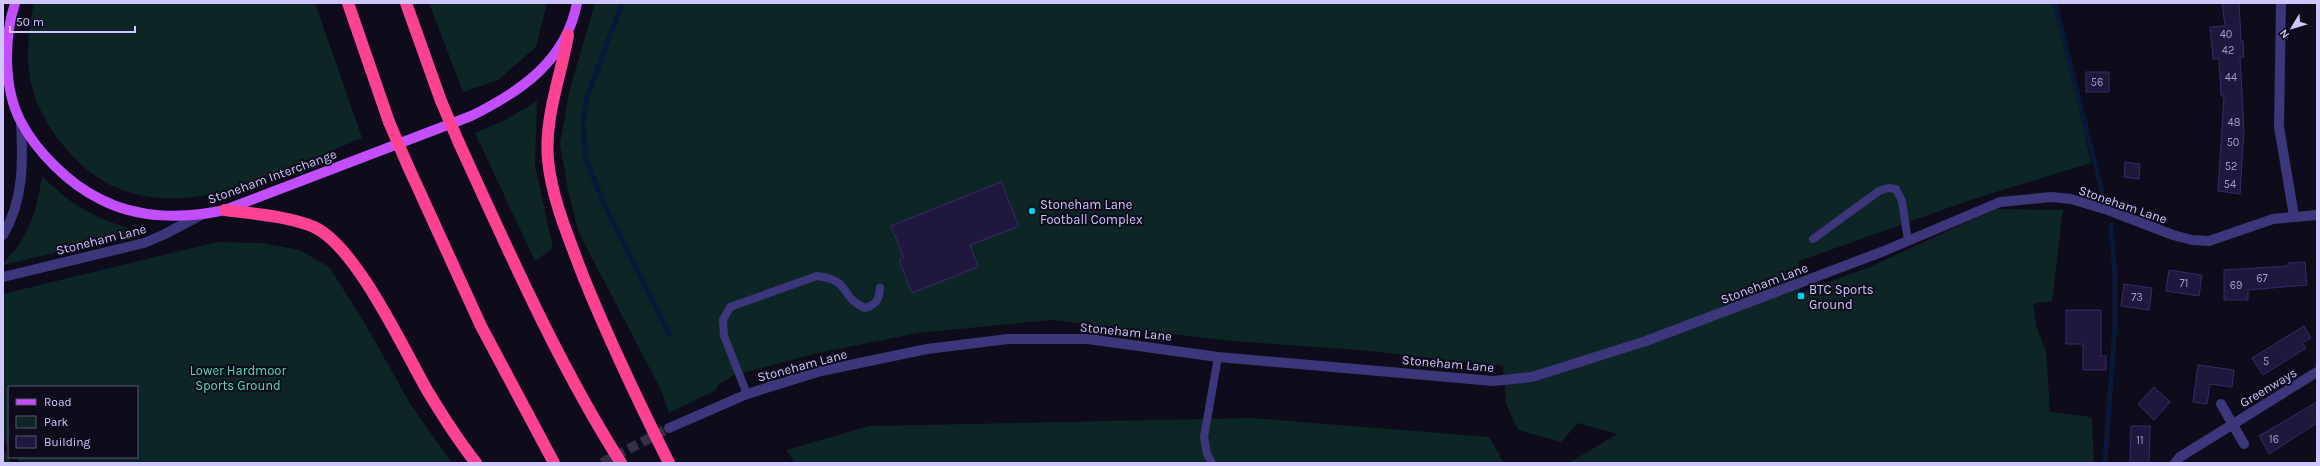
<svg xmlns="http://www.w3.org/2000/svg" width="2320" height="466" font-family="Karla,sans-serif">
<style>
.green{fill:#0e2525}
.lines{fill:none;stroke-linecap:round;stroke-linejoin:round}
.stream{stroke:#091837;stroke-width:5}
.building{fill:#20173c;stroke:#382968}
.tertiary-tunnel{stroke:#353048;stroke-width:10;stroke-dasharray:10 5;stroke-linecap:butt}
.service{stroke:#3c367a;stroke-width:8}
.minor{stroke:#3c367a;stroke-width:10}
.tertiary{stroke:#3c367a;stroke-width:10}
.primary{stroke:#c34efd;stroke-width:10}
.motorway{stroke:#fd4294;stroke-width:12}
.motorway-bridge{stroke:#fd4294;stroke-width:12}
.poi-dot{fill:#02cdee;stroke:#0e0b1b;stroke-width:1.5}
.labels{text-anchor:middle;stroke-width:4;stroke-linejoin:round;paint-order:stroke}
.number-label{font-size:11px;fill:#a39ace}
.street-label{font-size:13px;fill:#cfc6fe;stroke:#0e0b1b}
.poi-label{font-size:13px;fill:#cfc6fe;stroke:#0e0b1b;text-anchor:start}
.park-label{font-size:13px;fill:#54dcc0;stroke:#0e0b1b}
</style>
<rect width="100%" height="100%" fill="#0e0b1b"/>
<path class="green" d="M34,3H315L362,138C264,178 141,250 59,140C25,95 23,57 34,3Z
M429,3H547L536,47L498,80L463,92Z
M595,3H2057L2091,163L1973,199L1799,261L1800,293L1872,266L1995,209L2063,210L2052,301L2033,304L2037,328L2046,352L2050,412L2092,417L2094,463H1569L1617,434L1578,423L1561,442L1518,430L1506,404L1503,366L1359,350L1232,341L1052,320L918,333L818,353L734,375L719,384L716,390L669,413L662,392L579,233L568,191L560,144L569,92Z
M537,101L535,165L553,248L535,261L475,133L507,119Z
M42,176C75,209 97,219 141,232L3,265C5,258 14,253 18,246C33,225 38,201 42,176Z
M217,242L261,243L300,250L329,267L360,315L411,405L452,463H20L16,457H137V387H9V447L3,438V294Z
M1252,418L1489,437L1504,463H795L786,450L869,426Z
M3,449L12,463H3Z"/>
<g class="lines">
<path class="stream" d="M622,3L586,100L583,126L586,159L604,204L670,335
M2055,3L2102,192
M2105,463L2115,325V279L2111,225"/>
</g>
<path class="building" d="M2222,3H2239L2241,41H2243L2244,57H2240L2244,130L2240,194L2218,191L2224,96H2221L2219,59H2213L2210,27L2225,26Z
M2086,72H2109V92H2086Z
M2125,162L2140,164L2139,179L2124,177Z
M1001,182L1019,226L970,245L978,267L912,293L899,260L904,258L891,226Z
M2305,262L2307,285L2248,290V300H2224V270L2288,266V263Z
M2169,270L2202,275L2199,296L2166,291Z
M2124,284L2152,288L2149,310L2121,306Z
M2066,310H2101V356H2106V370H2083V344H2066Z
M2304,326L2311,338L2302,343L2306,348L2263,375L2252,358Z
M2198,365L2234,370L2232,387L2210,384L2207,404L2193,402Z
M2154,387L2170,402L2154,420L2138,404Z
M2317,402V423L2269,454L2259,436Z
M2131,426H2150L2149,463H2130Z"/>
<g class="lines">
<path class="tertiary-tunnel" d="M602,463L669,428"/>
<path class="service" d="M1813,239L1879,191L1888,188L1896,189L1902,201L1908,241
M747,394L724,336L723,320L730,307L817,276C852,280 840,298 865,308C876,305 879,300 880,288
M1212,463L1207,454L1204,437L1218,357"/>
<path class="minor" d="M2281,3L2279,127L2294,216
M2221,404L2244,444
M2175,463L2180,457L2317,372"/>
<path class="tertiary" d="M3,235C24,200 23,161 21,122
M3,277L144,243L163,235L201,215
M669,428L747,394L821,371L927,349L1008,339H1088L1218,357L1493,381L1532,377L1646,341L1884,251L2000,202L2051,197L2071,199L2108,210L2173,235L2192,240L2209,241L2273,219L2317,215"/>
<path class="primary" d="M15,3C4,38 3,88 21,122C37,152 69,184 100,199C138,219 184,219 225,210L471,116C520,92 566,61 577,3"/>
<path class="motorway" d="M348,3L389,122
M406,3L441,101
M568,35C561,76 544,118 548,160C552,200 569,238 583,276C609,340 638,401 669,463
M459,143C509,252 557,362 621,463
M407,164L481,326L554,463
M225,210C254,214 287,216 314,227C356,246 403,348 427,390C442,415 458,440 476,463"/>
<path class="motorway-bridge" d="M441,101L459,143
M389,122L407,164"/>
</g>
<g class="poi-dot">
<circle cx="1032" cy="211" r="4"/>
<rect x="1797" y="292" width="8" height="8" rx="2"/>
</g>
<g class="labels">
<g class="number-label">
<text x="2226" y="38">40</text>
<text x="2228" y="54">42</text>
<text x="2231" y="81">44</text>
<text x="2097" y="86">56</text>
<text x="2234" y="126">48</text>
<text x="2233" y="146">50</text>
<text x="2231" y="170">52</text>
<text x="2230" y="188">54</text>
<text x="2262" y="282">67</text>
<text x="2184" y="287">71</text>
<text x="2236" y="289">69</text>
<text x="2137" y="301">73</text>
<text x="2266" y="365">5</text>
<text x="2274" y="443">16</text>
<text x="2140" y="444">11</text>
</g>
<g class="street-label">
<text transform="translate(272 176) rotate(-20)" y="5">Stoneham Interchange</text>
<text transform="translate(2123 204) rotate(19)" y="5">Stoneham Lane</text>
<text transform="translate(101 239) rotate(-14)" y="5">Stoneham Lane</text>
<text transform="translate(1764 283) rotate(-21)" y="5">Stoneham Lane</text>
<text transform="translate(1126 331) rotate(6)" y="5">Stoneham Lane</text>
<text transform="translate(1448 363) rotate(5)" y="5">Stoneham Lane</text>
<text transform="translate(802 365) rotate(-15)" y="5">Stoneham Lane</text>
<text transform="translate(2268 387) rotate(-31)" y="5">Greenways</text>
</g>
<g class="poi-label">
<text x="1040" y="209">Stoneham Lane<tspan x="1040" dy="15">Football Complex</tspan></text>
<text x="1809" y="294">BTC Sports<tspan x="1809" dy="15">Ground</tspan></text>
</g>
<g class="park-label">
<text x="238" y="375">Lower Hardmoor<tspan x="238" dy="15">Sports Ground</tspan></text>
</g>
</g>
<rect width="2320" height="466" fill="none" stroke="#cfc6fe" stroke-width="8"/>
<rect x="8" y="386" width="130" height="72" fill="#0e0b1b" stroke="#5b5676"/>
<rect x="16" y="399" width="20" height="6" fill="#c34efd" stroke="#5b5676"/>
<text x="44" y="406" font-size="12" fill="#cfc6fe">Road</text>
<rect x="16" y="416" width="20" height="12" fill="#0e2525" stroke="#5b5676"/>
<text x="44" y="426" font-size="12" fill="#cfc6fe">Park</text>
<rect x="16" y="436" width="20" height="12" fill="#20173c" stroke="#5b5676"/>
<text x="44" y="446" font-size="12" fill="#cfc6fe">Building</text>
<g transform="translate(2292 28) rotate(232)" stroke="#0e0b1b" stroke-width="3" paint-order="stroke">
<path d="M0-3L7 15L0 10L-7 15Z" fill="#cfc6fe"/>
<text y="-6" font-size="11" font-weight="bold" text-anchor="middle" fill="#cfc6fe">N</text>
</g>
<path d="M10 26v6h125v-6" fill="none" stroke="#cfc6fe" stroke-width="2"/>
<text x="16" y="26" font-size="12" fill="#cfc6fe" stroke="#0e0b1b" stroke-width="3" paint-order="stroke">50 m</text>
</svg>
